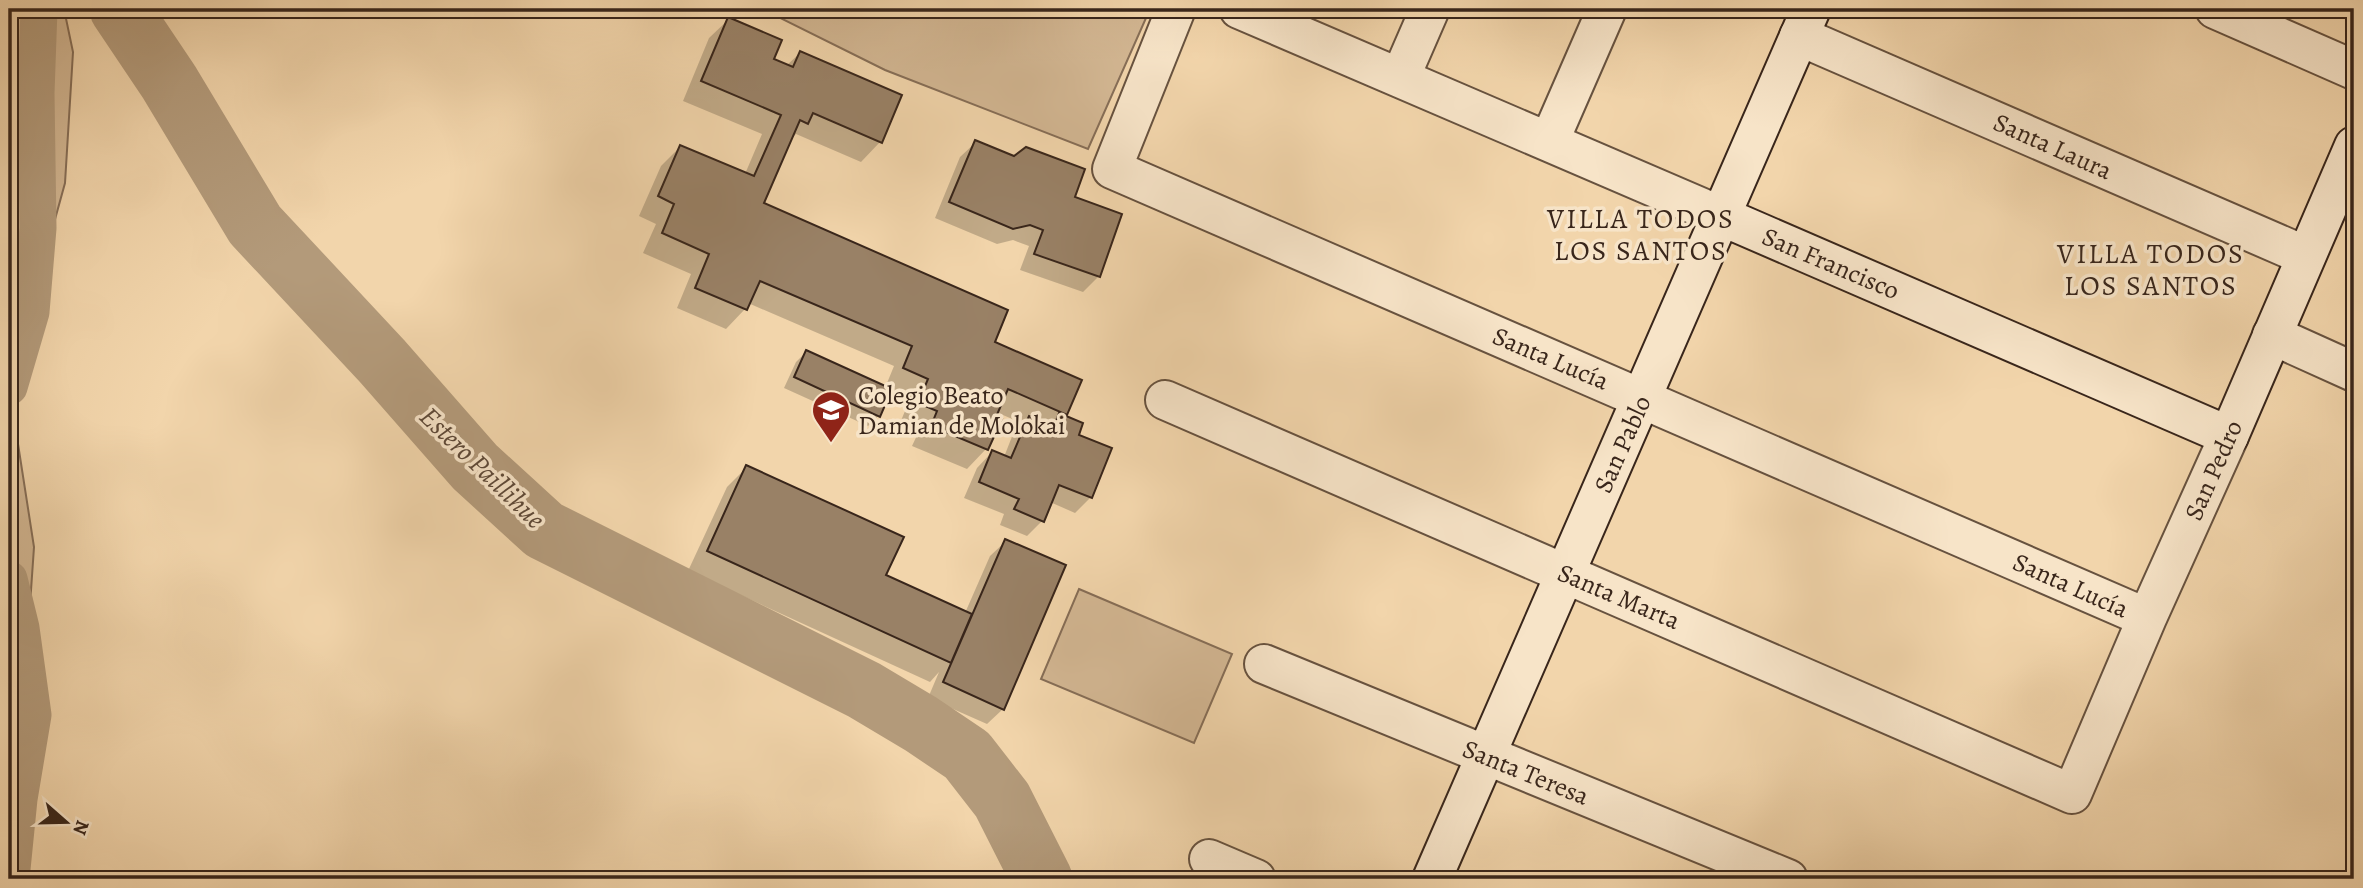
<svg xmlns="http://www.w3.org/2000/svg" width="2363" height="888" font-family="Alegreya,serif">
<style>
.green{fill:#d3b793;stroke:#866e57;stroke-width:2}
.shadow{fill:#0003}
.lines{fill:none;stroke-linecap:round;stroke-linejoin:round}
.canal{stroke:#b39a7a;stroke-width:37}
.river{stroke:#b39a7a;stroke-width:61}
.building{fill:#998166;stroke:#39261b;stroke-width:2}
.street-casing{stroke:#67523f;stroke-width:42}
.secondary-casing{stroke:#39261b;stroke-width:42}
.street{stroke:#f7e4c8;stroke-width:38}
.secondary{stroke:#f7e4c8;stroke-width:38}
.labels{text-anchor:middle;stroke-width:7;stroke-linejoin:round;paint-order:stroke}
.street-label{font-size:26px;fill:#39261b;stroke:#f7e4c8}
.poi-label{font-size:26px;fill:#39261b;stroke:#f7e4c8;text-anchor:start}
.neighbourhood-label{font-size:28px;letter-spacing:2px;fill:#39261b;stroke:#f7e4c8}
.water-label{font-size:28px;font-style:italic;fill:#5e4938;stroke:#f7e4c8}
</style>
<rect width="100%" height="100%" fill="#f2d5ab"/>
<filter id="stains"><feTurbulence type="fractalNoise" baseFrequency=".00286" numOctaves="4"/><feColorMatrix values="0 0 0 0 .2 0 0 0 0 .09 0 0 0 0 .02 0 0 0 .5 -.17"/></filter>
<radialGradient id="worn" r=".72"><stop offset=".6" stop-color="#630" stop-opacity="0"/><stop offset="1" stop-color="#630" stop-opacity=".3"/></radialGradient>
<path class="green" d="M9,9H64L73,52L65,183L9,386L34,547L11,879H9Z
M762,9H1150L1088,149L885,70Z
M1079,589L1232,654L1194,743L1041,679Z"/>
<path class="shadow" d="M729,19L772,60L786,66L800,53L880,142L861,162L796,134L789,141L761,204L993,343L1065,414L1062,417L1077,436L1091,497L1075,513L1050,502L1042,521L1027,536L1000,525L1004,514L964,498L977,468L992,452L1004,457L1013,434L1024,424L996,412L994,418L999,420L986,449L967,469L912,446L919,431L900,423L910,399L890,390L878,416L868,426L784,388L796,362L806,352L885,388L894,366L748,303L745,309L726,329L677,308L691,274L643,253L656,224L639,216L661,166L680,147L745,174L762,134L683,101L709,38Z
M976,142L1073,198L1120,215L1098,277L1083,292L1020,270L1029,246L1013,240L997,244L935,218L960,157Z
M747,467L884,576L965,613L990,556L1006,541L1003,709L987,724L928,698L939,672L930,682L688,571L727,487Z"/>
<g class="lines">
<path class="canal" d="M9,387L31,312L38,228L36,93L39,9
M9,579L21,628L33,715L19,799L11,879"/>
<path class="river" d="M120,9L169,82L255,225L382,361L475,467L544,530L864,690L921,724L967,755L1002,800L1042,879"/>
</g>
<path class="building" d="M728,17L782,40L774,59L793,67L800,51L902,95L882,143L813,113L808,124L800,120L764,203L1008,310L995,342L1082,380L1067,415L1008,389L996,417L1002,419L988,450L931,426L937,411L918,403L928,379L903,368L912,346L760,281L747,310L695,288L709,254L662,233L674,204L658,196L680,145L754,176L781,115L701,81Z
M975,140L1014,156L1026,147L1085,169L1075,197L1122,214L1100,277L1034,254L1043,230L1030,225L1013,229L949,202Z
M806,350L892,389L880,417L794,377Z
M1059,413L1083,423L1079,435L1112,448L1092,498L1059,485L1044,522L1014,509L1019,499L979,482L992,450L1011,458L1029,416L1054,426Z
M746,465L904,537L886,575L972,614L951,663L707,551Z
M1005,539L1066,565L1004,710L943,682Z"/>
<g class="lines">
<defs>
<path id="street" d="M1176,9L1112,169L2147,618
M1239,9L1721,216
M2215,9L2354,70
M1799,36L2306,256
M1400,78L1430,9
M1549,142L1607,9
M2272,335L2354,372
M1165,400L2072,794L2147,618L2229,436
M1264,664L1788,879
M1209,859L1256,879"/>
<path id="secondary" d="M1721,216L2229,436L2354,146
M1432,879L1811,9"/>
</defs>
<use href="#street" class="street-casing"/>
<use href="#secondary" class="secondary-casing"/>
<use href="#street" class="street"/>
<use href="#secondary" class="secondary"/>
</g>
<defs>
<symbol id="school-pin" viewBox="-11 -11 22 30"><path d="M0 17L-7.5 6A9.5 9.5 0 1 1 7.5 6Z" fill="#8f2418" stroke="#f7e4c8"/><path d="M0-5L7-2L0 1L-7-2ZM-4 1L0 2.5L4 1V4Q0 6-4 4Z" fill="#fff"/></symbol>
</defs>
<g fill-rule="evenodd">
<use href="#school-pin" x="809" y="388" width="44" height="60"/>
</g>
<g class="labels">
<g class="street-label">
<text transform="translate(2053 146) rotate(24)" y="9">Santa Laura</text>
<text transform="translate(1831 263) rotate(23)" y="9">San Francisco</text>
<text transform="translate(1551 358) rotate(23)" y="9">Santa Lucía</text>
<text transform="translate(1622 444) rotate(-66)" y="9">San Pablo</text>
<text transform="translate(2213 470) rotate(-66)" y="9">San Pedro</text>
<text transform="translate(2071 585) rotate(24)" y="9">Santa Lucía</text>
<text transform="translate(1619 596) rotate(23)" y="9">Santa Marta</text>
<text transform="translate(1526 772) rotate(22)" y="9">Santa Teresa</text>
</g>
<g class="poi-label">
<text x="858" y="404">Colegio Beato<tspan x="858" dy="30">Damian de Molokai</tspan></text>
</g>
<g class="neighbourhood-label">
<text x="1641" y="228">VILLA TODOS<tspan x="1641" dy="32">LOS SANTOS</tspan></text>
<text x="2151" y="263">VILLA TODOS<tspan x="2151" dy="32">LOS SANTOS</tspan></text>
</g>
<g class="water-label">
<text transform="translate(483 467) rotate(44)" y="10">Estero Paillihue</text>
</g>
</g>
<rect width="2363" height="888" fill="none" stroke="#f2d5ab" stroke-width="35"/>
<rect x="10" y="10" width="2342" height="867" fill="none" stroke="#39261b" stroke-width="3.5"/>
<rect x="18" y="18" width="2328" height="853" fill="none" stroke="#39261b" stroke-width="2"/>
<g transform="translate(66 822) rotate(110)" stroke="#f7e4c8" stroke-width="5" paint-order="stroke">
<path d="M0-5L12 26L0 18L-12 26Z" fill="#39261b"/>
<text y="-10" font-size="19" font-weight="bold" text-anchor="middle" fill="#39261b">N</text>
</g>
<rect width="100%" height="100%" filter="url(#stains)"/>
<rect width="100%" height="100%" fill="url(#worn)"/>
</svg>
